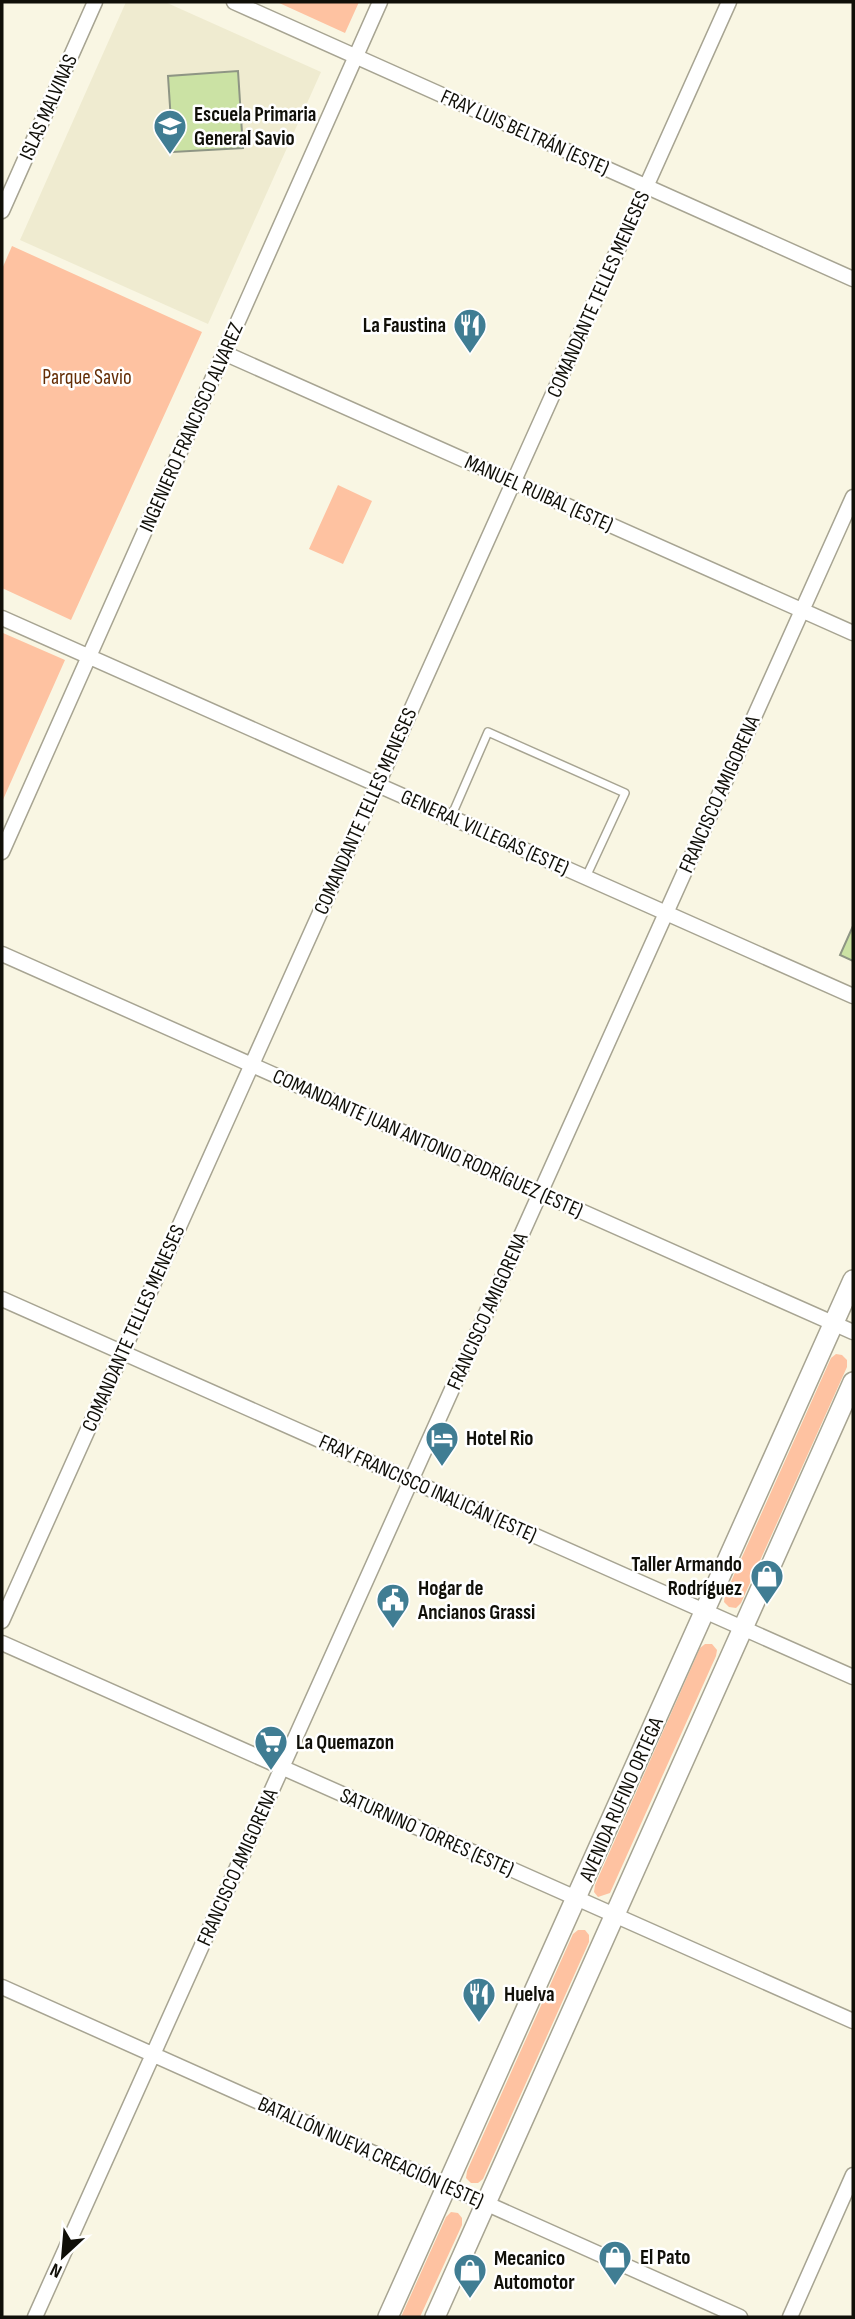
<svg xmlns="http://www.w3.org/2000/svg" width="855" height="2319" font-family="'Sofia Sans Condensed',sans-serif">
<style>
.built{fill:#efebd0}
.green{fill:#fec2a1}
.building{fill:#cbe2a4;stroke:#8e9584;stroke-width:2}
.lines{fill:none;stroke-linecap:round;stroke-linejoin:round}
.service-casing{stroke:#a7a492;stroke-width:10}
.minor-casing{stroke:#a7a492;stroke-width:17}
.secondary-casing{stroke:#a7a492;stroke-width:22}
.service{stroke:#fff;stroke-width:7}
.minor{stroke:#fff;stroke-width:14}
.secondary{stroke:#fff;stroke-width:19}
.labels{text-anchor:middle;stroke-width:5;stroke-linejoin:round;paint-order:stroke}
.street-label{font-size:21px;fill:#100f08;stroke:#fff}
.poi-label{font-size:21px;font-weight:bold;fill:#100f08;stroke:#fff;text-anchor:start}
.park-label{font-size:21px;fill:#642d05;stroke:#fff}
</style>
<rect width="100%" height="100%" fill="#f9f6e3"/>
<path class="built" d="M126,2H165L321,72L208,324L20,240Z"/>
<path class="green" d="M277,2H359L345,33Z
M12,246L202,332L71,620L2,588V269Z
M338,485L372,501L343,564L309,549Z
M3,633L65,660L2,802V635Z
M836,1354L842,1355L847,1360V1367L741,1603L736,1608L729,1607L724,1602L725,1595L831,1358Z
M705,1644H712L717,1650L716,1656L610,1893L598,1897L594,1892L595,1885L700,1648Z
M578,1930H585L589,1935V1942L483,2179L478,2183H471L466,2178L467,2171L573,1934Z
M451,2212L458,2213L462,2218V2225L420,2317H401L446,2217Z"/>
<path class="building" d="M238,71L243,148L173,152L168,76Z
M853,926V961L840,955Z"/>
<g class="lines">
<defs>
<path id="service" d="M451,817L488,732L625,793L586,877"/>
<path id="minor" d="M234,2L853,279
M2,211L95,2
M224,353L853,633
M2,618L853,996
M2,852L380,2
M2,954L853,1332
M2,1299L853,1677
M2,1621L729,2
M2,1643L853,2021
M2,1987L740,2317
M35,2317L853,497
M790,2317L853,2175"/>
<path id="secondary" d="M388,2317L853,1280
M435,2317L853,1382"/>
</defs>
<use href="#service" class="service-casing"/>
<use href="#minor" class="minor-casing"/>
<use href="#secondary" class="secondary-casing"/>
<use href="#service" class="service"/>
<use href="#minor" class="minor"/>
<use href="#secondary" class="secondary"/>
</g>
<defs>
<symbol id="school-pin" viewBox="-11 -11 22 30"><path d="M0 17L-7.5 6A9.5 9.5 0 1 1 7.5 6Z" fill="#407d93" stroke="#fff"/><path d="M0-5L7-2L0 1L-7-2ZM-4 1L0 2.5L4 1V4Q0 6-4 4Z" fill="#fff"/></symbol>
<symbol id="restaurant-pin" viewBox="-11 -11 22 30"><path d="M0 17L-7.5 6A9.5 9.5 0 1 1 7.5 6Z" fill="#407d93" stroke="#fff"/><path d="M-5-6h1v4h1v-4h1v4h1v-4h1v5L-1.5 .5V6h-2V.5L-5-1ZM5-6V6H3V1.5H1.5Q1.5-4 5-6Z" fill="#fff"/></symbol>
<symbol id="hotel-pin" viewBox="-11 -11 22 30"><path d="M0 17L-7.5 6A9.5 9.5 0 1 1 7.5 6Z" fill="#407d93" stroke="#fff"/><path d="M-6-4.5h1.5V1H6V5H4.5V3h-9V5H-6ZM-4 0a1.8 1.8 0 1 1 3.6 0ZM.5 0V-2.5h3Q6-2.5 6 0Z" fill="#fff"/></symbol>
<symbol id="shop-pin" viewBox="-11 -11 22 30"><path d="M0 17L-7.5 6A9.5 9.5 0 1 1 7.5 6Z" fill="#407d93" stroke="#fff"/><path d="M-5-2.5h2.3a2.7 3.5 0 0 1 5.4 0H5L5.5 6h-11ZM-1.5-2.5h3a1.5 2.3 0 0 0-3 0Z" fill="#fff"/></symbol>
<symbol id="civic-pin" viewBox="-11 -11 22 30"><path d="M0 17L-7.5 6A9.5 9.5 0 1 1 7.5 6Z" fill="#407d93" stroke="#fff"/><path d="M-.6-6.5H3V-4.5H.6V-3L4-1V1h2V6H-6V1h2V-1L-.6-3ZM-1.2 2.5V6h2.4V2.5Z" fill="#fff"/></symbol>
<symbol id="supermarket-pin" viewBox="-11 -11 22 30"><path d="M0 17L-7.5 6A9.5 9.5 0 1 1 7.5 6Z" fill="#407d93" stroke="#fff"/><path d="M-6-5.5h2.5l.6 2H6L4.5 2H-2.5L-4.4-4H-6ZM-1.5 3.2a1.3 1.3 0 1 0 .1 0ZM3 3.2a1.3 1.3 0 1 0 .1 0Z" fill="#fff"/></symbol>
</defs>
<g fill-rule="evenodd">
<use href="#school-pin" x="151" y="107" width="38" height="52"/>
<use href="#restaurant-pin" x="451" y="306" width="38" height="52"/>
<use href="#hotel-pin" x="423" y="1419" width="38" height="52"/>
<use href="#shop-pin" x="748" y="1557" width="38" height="52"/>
<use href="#civic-pin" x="374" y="1581" width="38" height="52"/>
<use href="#supermarket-pin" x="252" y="1723" width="38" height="52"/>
<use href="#restaurant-pin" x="460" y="1975" width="38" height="52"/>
<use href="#shop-pin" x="596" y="2238" width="38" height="52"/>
<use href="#shop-pin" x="451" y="2251" width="38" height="52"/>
</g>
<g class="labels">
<g class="street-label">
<text transform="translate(48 107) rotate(-66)" y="7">ISLAS MALVINAS</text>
<text transform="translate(525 132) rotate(24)" y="7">FRAY LUIS BELTRÁN (ESTE)</text>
<text transform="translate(598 294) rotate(-66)" y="7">COMANDANTE TELLES MENESES</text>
<text transform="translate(191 427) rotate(-66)" y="7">INGENIERO FRANCISCO ALVAREZ</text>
<text transform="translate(539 493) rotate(24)" y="7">MANUEL RUIBAL (ESTE)</text>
<text transform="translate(719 794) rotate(-66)" y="7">FRANCISCO AMIGORENA</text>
<text transform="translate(365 811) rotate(-66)" y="7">COMANDANTE TELLES MENESES</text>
<text transform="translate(485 832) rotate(24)" y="7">GENERAL VILLEGAS (ESTE)</text>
<text transform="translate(428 1143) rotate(24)" y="7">COMANDANTE JUAN ANTONIO RODRÍGUEZ (ESTE)</text>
<text transform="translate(487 1311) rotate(-66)" y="7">FRANCISCO AMIGORENA</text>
<text transform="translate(133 1328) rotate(-66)" y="7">COMANDANTE TELLES MENESES</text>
<text transform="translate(428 1488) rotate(24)" y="7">FRAY FRANCISCO INALICÁN (ESTE)</text>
<text transform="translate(621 1799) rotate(-66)" y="7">AVENIDA RUFINO ORTEGA</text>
<text transform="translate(427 1832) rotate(24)" y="7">SATURNINO TORRES (ESTE)</text>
<text transform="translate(237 1867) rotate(-66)" y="7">FRANCISCO AMIGORENA</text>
<text transform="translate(371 2152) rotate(24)" y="7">BATALLÓN NUEVA CREACIÓN (ESTE)</text>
</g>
<g class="poi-label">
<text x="194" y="121">Escuela Primaria<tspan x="194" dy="24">General Savio</tspan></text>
<text x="446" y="332" text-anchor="end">La Faustina</text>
<text x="466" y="1445">Hotel Rio</text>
<text x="742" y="1571" text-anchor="end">Taller Armando<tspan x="742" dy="24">Rodríguez</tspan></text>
<text x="418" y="1595">Hogar de<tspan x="418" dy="24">Ancianos Grassi</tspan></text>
<text x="296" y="1749">La Quemazon</text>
<text x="504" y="2001">Huelva</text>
<text x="640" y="2264">El Pato</text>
<text x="494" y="2265">Mecanico<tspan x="494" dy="24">Automotor</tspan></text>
</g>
<g class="park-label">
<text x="87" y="384">Parque Savio</text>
</g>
</g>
<rect width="855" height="2319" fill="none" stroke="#100f08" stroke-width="7"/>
<g transform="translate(63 2256) rotate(206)" stroke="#ffffff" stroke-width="5" paint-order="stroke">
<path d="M0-5L12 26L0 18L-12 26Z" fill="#100f08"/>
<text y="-10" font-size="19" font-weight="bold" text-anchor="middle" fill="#100f08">N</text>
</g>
</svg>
